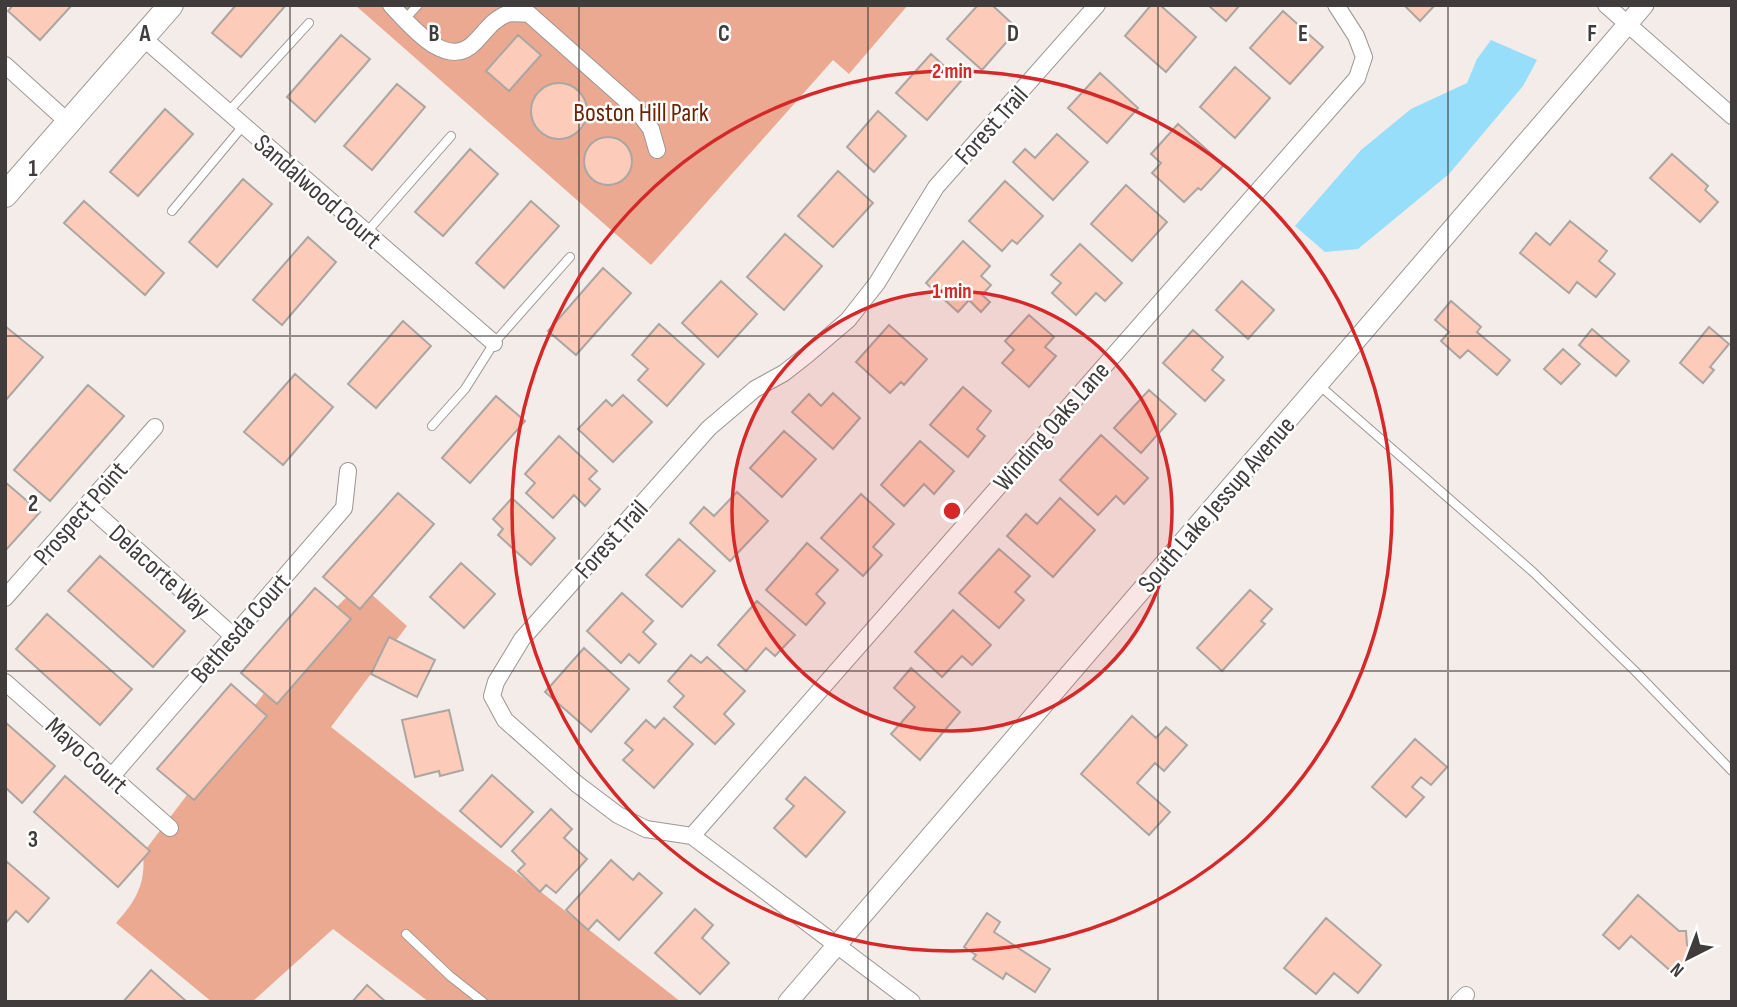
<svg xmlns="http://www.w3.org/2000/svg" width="1737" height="1007" font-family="'Sofia Sans Condensed',sans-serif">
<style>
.green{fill:#eca991}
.water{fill:#96defa}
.building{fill:#fccbb9;stroke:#aca6a3;stroke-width:2}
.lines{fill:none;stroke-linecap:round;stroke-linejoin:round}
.service-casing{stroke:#9c9694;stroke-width:10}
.minor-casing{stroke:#9c9694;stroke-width:18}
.tertiary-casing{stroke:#9c9694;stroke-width:21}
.primary-casing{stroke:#9c9694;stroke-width:26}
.service{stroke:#fff;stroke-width:8}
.minor{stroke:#fff;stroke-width:16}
.tertiary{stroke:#fff;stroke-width:19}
.primary{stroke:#fff;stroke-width:24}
.grid{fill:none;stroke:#3f3c3b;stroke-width:2;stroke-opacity:0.55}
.ring{fill:none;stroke:#d62828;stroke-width:3.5}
.labels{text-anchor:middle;stroke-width:5;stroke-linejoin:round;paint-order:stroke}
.park-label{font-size:26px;fill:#682406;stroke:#fff}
.street-label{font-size:26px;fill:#3f3c3b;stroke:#fff}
.grid-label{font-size:23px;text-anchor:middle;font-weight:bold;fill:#3f3c3b;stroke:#fff;stroke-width:5;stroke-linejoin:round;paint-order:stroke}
.centre{fill:#d62828;stroke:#fff;stroke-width:3.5}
.ring-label{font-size:21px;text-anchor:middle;font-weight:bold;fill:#d62828;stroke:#fff;stroke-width:5;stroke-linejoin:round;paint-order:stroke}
</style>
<rect width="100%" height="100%" fill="#f3ece9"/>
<path class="green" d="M355,5H908L849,74L833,60L651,265Z
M360,584L407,626L331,727L681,1002H429L333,929L252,1002H212L116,923C136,901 146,884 143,853L309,634Z"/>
<path class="water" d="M1491,40L1537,60L1523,86L1449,174L1358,249L1325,252L1295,226L1361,150L1411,109L1467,83L1477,59Z"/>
<path class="building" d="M13,5H72L40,40L8,11Z
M236,5H286L241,57L212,33Z
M978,5H992L1018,29L982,70L947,39Z
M1151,5H1160L1196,37L1166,72L1125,36Z
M1208,5H1240L1226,21Z
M1404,5H1435L1420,21Z
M1283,11L1323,47L1290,84L1250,48Z
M341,35L370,59L315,122L287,97Z
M518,35L541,55L509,91L486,71Z
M931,54L961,81L927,120L896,93Z
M1235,67L1270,98L1235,138L1200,107Z
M1100,73L1138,108L1107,143L1068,108Z
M531 111a28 28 0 1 1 56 0a28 28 0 1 1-56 0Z
M397,84L425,107L372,170L344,146Z
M165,109L193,134L138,196L110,172Z
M878,111L906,136L874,172L847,147Z
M1178,124L1224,165L1201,190L1198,188L1184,202L1152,173L1161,163L1151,154Z
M1057,134L1088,162L1053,200L1013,162L1025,149L1035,158Z
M584 161a24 24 0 1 1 48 0a24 24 0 1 1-48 0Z
M470,149L498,174L443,236L415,212Z
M1672,154L1708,186L1705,190L1718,202L1700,222L1650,178Z
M838,171L873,203L833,247L798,216Z
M243,179L272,204L217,267L189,242Z
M1005,181L1043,216L1017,244L1012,240L1002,251L969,221Z
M1126,185L1167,222L1132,261L1091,224Z
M84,201L164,273L145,295L64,223Z
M531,201L559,226L504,288L476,263Z
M1570,221L1607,251L1599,261L1615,274L1596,297L1577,282L1569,293L1520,253L1536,233L1550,245Z
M785,234L822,266L784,310L747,277Z
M308,237L336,262L282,325L253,300Z
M963,241L990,266L981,276L991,285L982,295L990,302L981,312L969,300L958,312L926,283Z
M1080,244L1122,283L1105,301L1096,293L1076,315L1052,293L1061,283L1051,275Z
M603,268L631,293L576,355L548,331Z
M721,281L757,314L718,357L682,323Z
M1242,281L1274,310L1248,339L1216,310Z
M1451,301L1481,327L1477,332L1510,360L1497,375L1468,350L1460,358L1441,341L1449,332L1435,320Z
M1029,315L1054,337L1045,347L1056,356L1029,387L1002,363L1014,350L1005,341Z
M403,321L431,346L376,408L348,384Z
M659,324L704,364L667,406L638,380L648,369L632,355Z
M889,325L927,359L904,385L901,382L890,393L856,362Z
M5,326L43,357L5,401Z
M1709,327L1729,344L1710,367L1714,370L1703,383L1680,363Z
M1592,329L1629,361L1616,376L1579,345Z
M1193,330L1223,357L1212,370L1224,380L1205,401L1163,363Z
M1563,349L1580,364L1561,384L1544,369Z
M295,374L333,407L283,465L244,432Z
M88,385L124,416L50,501L14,470Z
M963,387L991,411L977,429L985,436L968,457L930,425Z
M1149,390L1176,414L1141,453L1114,428Z
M833,393L860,418L833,449L792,412L809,394L821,406Z
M623,395L652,422L613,462L578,429L606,400L612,406Z
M496,396L525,421L470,483L442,458Z
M784,431L816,459L782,497L750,468Z
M1101,435L1148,478L1124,504L1116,496L1098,515L1060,480Z
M559,436L597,471L589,479L600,489L585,506L574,495L553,518L526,493L535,483L525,474Z
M920,441L954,471L934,494L924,484L904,506L881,485Z
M5,482L40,512L5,551Z
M737,492L768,521L730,561L690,523L704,507L714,516Z
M398,493L434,524L360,609L323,577Z
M861,494L894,524L873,547L882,555L863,576L821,538Z
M512,498L555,538L531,565L498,535L503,529L493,519Z
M1060,498L1095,530L1053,577L1007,536L1026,514L1037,524Z
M679,539L715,571L682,607L646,575Z
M807,543L838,570L816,594L825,603L806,625L766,590Z
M999,549L1030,576L1015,592L1024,600L999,628L959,593Z
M100,556L185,631L153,667L68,591Z
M461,563L495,594L464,628L430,597Z
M315,588L351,619L277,704L241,673Z
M1250,590L1272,609L1261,621L1265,624L1222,671L1197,648Z
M622,593L653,621L643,632L656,644L639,663L629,654L621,663L587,631Z
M757,601L795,635L775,656L766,648L746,671L718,645Z
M953,610L991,645L972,665L962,656L942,677L915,652Z
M47,614L132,689L100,725L16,649Z
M389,637L435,660L417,697L371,674Z
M584,648L629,689L591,732L545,692Z
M691,655L701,663L707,657L745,691L724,714L734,724L715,744L674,707L684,696L668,681Z
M911,668L960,712L920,760L891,734L915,707L894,688Z
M231,684L267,716L194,800L157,769Z
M449,710L463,770L440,776L439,771L415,777L402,720Z
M1132,716L1156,738L1166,727L1187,745L1164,771L1155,763L1137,783L1170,812L1149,835L1081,774Z
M664,718L693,744L654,788L623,760L633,750L625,743L646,720L655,728Z
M5,722L55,766L22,803L5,787Z
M1415,739L1447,767L1431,785L1421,777L1412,787L1424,797L1406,817L1372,787Z
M492,775L533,812L501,847L460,811Z
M65,776L150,851L118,887L34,812Z
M805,777L845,812L806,857L774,828L794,806L786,799Z
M551,809L572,829L564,838L587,859L556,893L546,885L540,892L518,871L525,864L512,851Z
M611,860L633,880L639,873L662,893L619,940L597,920L588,930L566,910Z
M6,861L49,898L28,922L16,911L5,924Z
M1638,895L1679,931H1686L1687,945L1693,950L1673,973L1631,936L1619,949L1603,935Z
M695,909L713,925L702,938L729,963L700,994L655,953Z
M987,913L1000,922L994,932L1050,969L1035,992L1006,973L1003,979L973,959L976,955L964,947Z
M1326,918L1381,965L1358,993L1334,973L1316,994L1284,968Z
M151,970L187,1002H123Z
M367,985L386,1002H352Z"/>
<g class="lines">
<defs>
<path id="service" d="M405,19L418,5
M228,112L309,23
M172,211L243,126
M366,233L451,136
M1319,385L1533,572L1635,671L1732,771
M432,426L465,389L494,343L570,257
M406,934L450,976L483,1002"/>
<path id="minor" d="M391,5C410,25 447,72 475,42C485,32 493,19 507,14C513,12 523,14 529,14L636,109L651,129L657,150
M1606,5L1732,116
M142,37L494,343
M5,65L69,123
M87,505L233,636
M5,598L155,427
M5,682L170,828
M112,776L344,508L348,471
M692,836L1357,78L1364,57L1356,36L1336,5
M912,1002L692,836L646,829L618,815L577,784L505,720L492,696L496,682L522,639L709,428L755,389L784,373L807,355L848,320L877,283L936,187L1097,5
M1459,1002L1466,995"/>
<path id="tertiary" d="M788,1002L1644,5"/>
<path id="primary" d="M5,195L171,5"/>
</defs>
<use href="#service" class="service-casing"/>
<use href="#minor" class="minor-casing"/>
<use href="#tertiary" class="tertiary-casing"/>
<use href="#primary" class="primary-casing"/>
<use href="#service" class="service"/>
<use href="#minor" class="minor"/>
<use href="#tertiary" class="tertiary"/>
<use href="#primary" class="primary"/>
</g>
<path class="grid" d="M290,5V1002M579,5V1002M868,5V1002M1158,5V1002M1448,5V1002M5,336H1732M5,671H1732"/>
<circle cx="952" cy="511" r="220" fill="#d62828" fill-opacity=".12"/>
<g class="ring">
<circle cx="952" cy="511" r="220"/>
<circle cx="952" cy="511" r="440"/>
</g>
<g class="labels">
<g class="park-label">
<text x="641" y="121">Boston Hill Park</text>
</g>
<g class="street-label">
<text transform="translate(991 125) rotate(-48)" y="9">Forest Trail</text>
<text transform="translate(318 191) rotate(41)" y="9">Sandalwood Court</text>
<text transform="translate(1051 426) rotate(-49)" y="9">Winding Oaks Lane</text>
<text transform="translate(1216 504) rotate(-49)" y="9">South Lake Jessup Avenue</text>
<text transform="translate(80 513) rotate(-49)" y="9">Prospect Point</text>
<text transform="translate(611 539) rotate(-48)" y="9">Forest Trail</text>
<text transform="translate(160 571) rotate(42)" y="9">Delacorte Way</text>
<text transform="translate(240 628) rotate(-49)" y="9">Bethesda Court</text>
<text transform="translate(87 755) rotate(42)" y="9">Mayo Court</text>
</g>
</g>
<g class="grid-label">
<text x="145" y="41">A</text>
<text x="434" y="41">B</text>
<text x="724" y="41">C</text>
<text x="1013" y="41">D</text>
<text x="1303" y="41">E</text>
<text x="1592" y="41">F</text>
<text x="33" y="176">1</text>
<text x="33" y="511">2</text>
<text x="33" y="847">3</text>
</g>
<circle cx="952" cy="511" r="10" class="centre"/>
<g class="ring-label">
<text x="952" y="78">2 min</text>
<text x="952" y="298">1 min</text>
</g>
<rect width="1737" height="1007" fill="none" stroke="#3f3c3b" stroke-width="14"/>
<g transform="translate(1688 958) rotate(222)" stroke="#ffffff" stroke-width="5" paint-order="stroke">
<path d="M0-5L12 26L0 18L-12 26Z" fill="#3f3c3b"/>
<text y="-10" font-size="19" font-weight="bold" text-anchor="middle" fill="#3f3c3b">N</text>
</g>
</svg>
